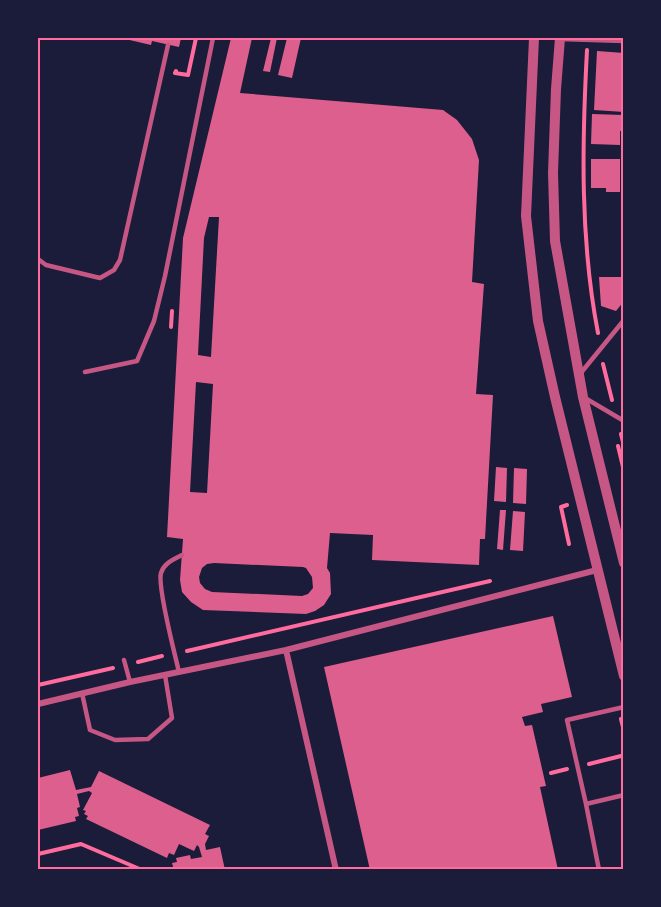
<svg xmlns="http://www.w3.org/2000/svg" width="661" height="907" font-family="'Playfair Display',serif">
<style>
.building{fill:#dd5f8e;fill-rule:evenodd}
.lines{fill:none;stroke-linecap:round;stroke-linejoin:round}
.path{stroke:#ff6b9d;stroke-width:4}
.service{stroke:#c65784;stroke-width:4.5}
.minor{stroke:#c65784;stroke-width:6}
.tertiary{stroke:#c65784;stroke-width:10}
.neatline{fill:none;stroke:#ff6b9d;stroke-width:2}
</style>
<rect width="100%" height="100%" fill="#1b1b3a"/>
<path class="building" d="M121,38H181L179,47L152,41L151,45Z
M231,38H252L240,93L443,110L457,120L472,139L479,160L472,282L484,284L476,394L493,395L485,539H480L479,565L372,560L373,535L330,533L327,568L330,573L331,594L324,605L315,611L306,614L203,610L191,602L182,592L180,580L183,539L167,537L183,238ZM209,217H219L211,357L198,355L204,238ZM196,382L213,384L207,493L190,492ZM214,563L303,567L306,568L312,577L313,588L308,594L302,596L212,592L205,589L200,583L199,577L202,568L207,564Z
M271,38H277L270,72L263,71Z
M287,38H301L292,78L278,75Z
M597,51L624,53V112L594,110Z
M592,114L624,115L623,131H620V145L591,144Z
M591,159H620V192H606V188H591Z
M599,277H624V301L616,311L601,306Z
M496,467L507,468L506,502L494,501Z
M514,468L527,469L526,504L513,503Z
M500,510H506L503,550L497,549Z
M513,511L525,512L523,551L510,550Z
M553,616L572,697L541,704L543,712L522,717L525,726L532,725L546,786L540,787L558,870H370L324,667Z
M70,770L76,790L91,787L99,771L210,825L205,834L209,836L205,844L206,850L220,847L225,870H174L172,863L177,862L176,858L190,855L191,859L202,857L199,847L197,845L194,851L179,844L174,855L169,853L167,858L86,819L88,816L84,814L86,811L83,810L92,793L89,791L77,794L80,807L77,808L79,816L75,817L76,821L38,830V778Z"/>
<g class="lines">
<path class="path" d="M587,50C582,144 580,240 598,333
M176,71L175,73L188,75L196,38
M171,327L172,311
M603,364L612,400
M621,434L624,446
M618,446L624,471
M567,505L561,507L569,544
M187,651L490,581
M138,662L162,656
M38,685L113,668
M621,719L624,731
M589,764L621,756
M551,773L567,769
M38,854L81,844L142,870"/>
<path class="service" d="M560,39L624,41
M38,259L46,265L100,278L114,270L120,260L168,45
M85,372L137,361L154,321L165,276L213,38
M580,374L624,320
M585,398L624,421
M124,660L130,682
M179,672C175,655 157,586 161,573C164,563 173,560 182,555
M82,693L90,730L115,740L148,739L172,718L165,675
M586,804L567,720L624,707
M599,870L586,804L624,795"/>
<path class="minor" d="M286,650L336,870
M38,704L130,682L286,650L597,570"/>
<path class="tertiary" d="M534,38L526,216L538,321L555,397L624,676
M560,38L556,89L553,173L555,241L583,397L624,563"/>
</g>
<rect width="661" height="907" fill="none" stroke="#1b1b3a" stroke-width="78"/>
<rect x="39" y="39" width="583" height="829" class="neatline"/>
</svg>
